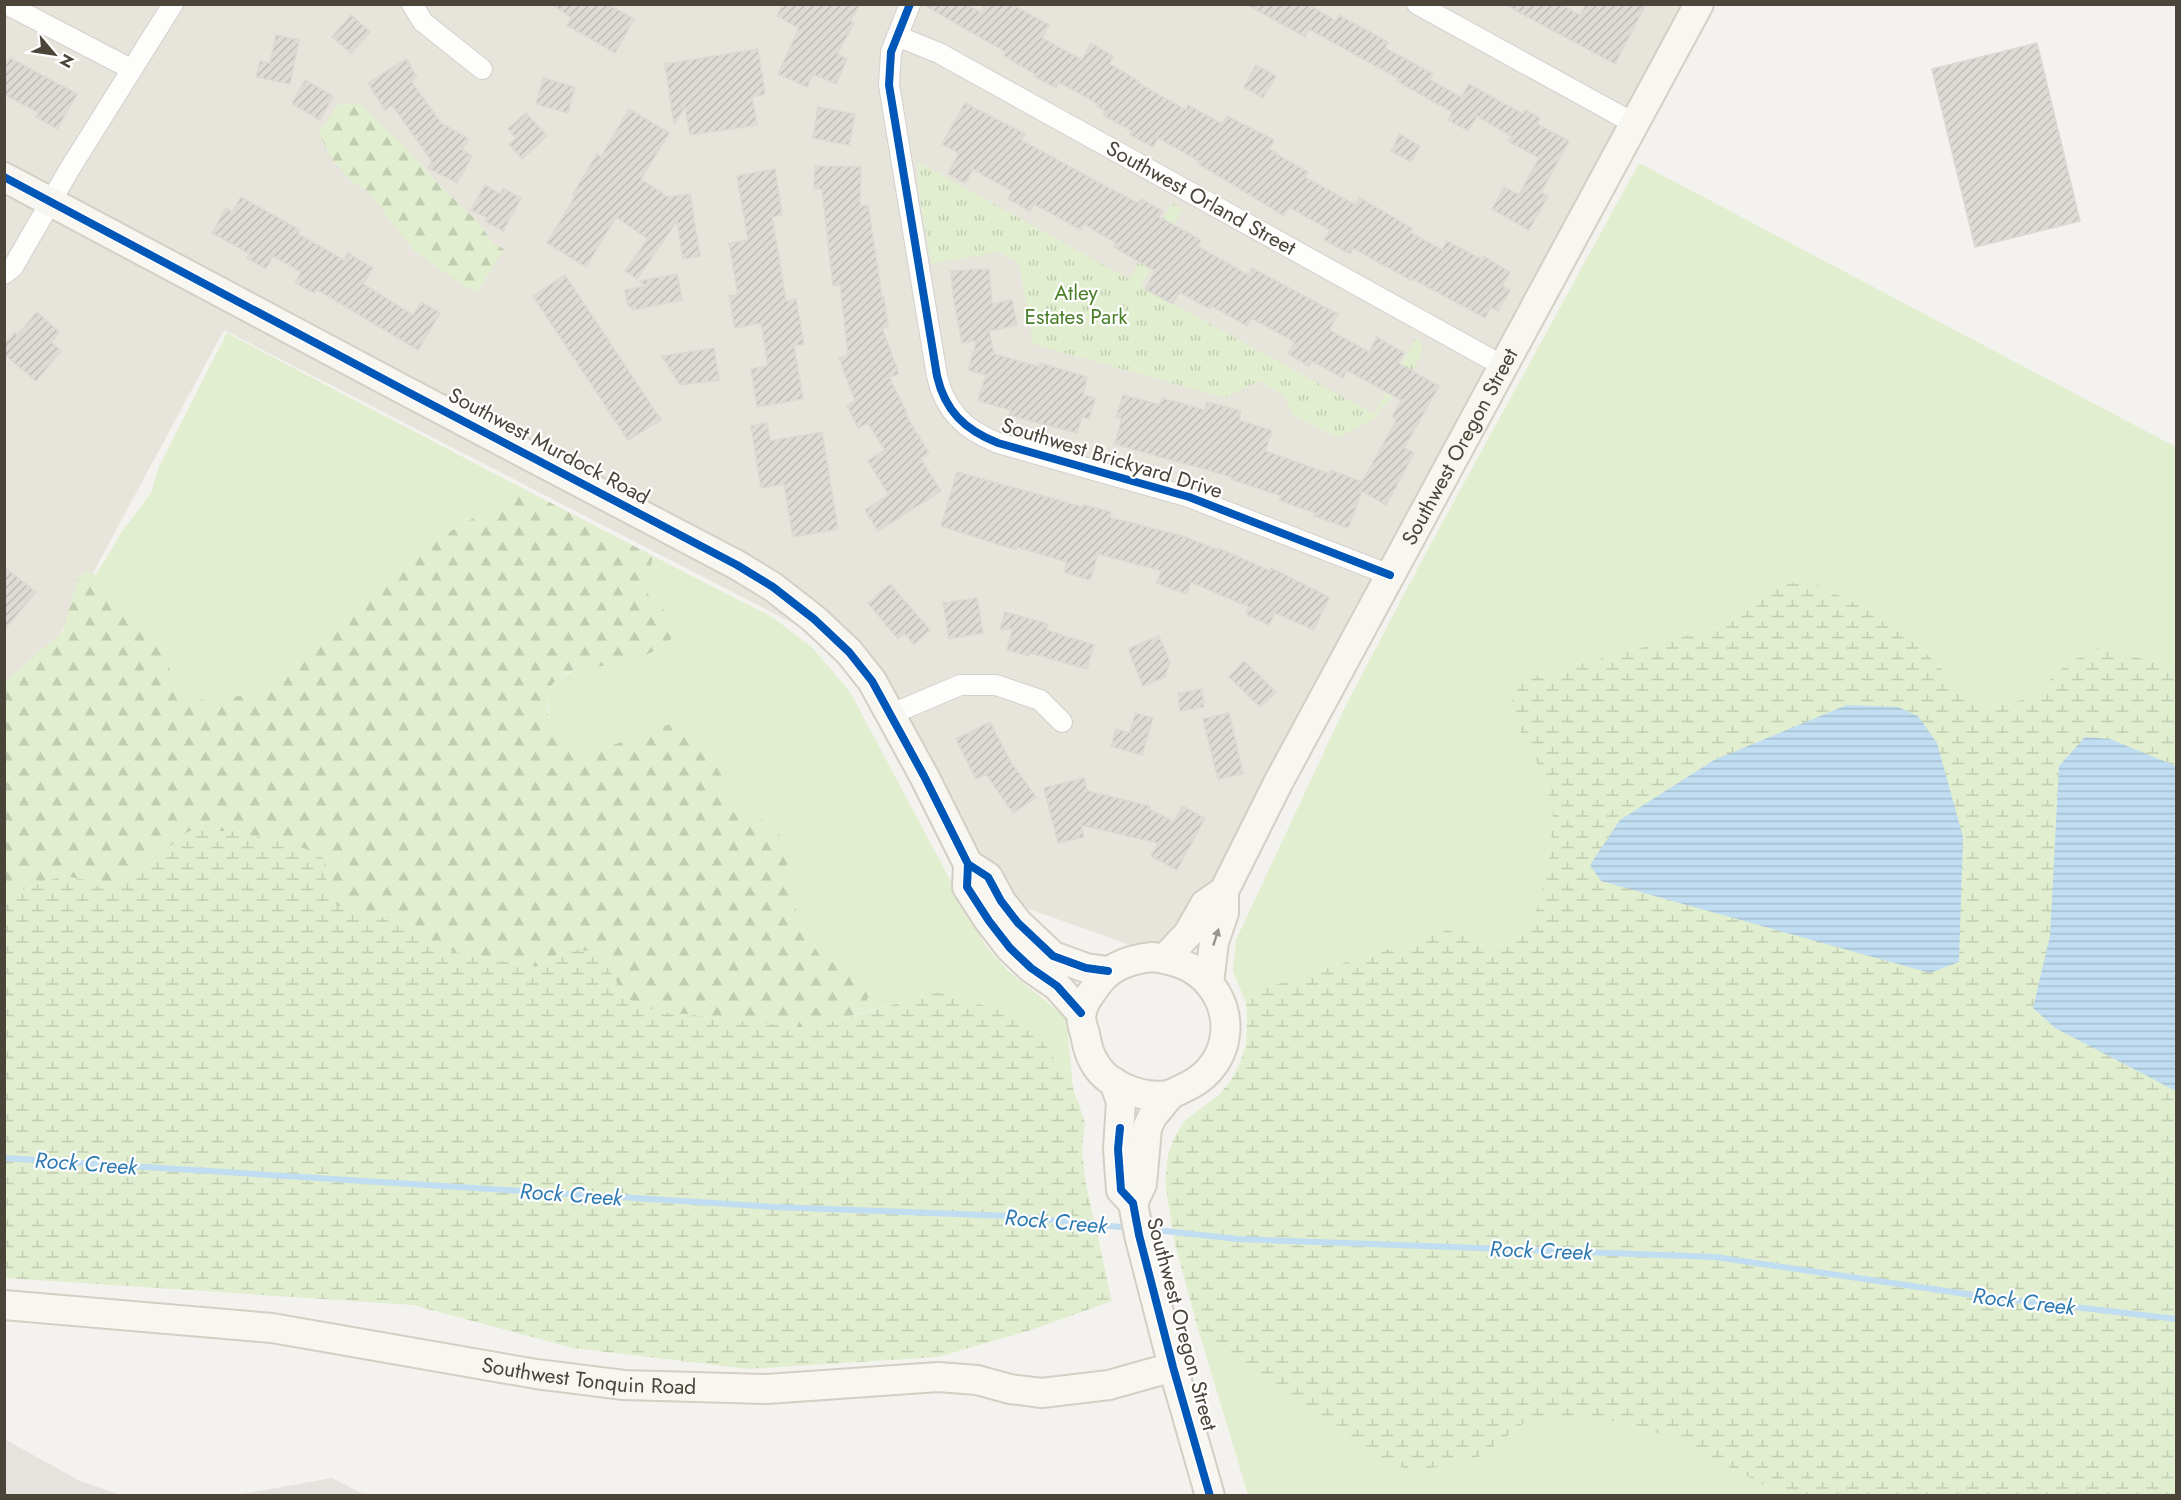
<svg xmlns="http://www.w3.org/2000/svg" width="2181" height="1500" font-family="Jost,sans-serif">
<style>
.residential{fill:#e7e4dc}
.industrial{fill:#e6e2de}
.green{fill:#e1eecf}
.forest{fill:url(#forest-firs)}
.wetland{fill:url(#wetland-marsh)}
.park{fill:url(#park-tufts)}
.water{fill:url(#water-rules)}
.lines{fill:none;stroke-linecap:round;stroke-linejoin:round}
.stream{stroke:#c0ddf1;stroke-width:6}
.building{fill:url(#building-hatch);stroke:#dcd9d4;stroke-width:1.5}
.street-casing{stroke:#d2d0cb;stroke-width:22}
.secondary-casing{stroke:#d3cfc5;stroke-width:32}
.street{stroke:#fdfdfc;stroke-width:20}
.secondary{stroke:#f7f6f1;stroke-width:28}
.cycleway-casing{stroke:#fff;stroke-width:11}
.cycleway{stroke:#0057b8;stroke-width:8}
.oneway{fill:#98948c}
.labels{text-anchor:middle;stroke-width:4.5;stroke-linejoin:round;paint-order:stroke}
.street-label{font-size:21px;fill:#4b4439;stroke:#fff}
.park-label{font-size:21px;fill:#4a7f2a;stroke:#fff}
.water-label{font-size:22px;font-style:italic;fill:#2e7ab2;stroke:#fff}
</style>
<defs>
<pattern id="forest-firs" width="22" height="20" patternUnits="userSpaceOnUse" patternTransform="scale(1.5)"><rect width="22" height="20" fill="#e1eecf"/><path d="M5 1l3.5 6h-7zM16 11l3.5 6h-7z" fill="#c3cdb2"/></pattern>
<pattern id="wetland-marsh" width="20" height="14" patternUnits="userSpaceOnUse" patternTransform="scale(1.5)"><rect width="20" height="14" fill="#e1eecf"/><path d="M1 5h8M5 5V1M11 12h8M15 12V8" fill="none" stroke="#c3cdb2"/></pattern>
<pattern id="park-tufts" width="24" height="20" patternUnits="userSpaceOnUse" patternTransform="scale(1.5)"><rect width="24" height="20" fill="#e1eecf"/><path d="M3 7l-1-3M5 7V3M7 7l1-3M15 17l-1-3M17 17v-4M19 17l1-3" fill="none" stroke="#c3cdb2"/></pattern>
<pattern id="water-rules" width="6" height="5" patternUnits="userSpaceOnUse" patternTransform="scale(1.5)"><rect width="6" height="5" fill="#c0ddf1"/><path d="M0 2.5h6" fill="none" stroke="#a6bfcf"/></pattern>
<pattern id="building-hatch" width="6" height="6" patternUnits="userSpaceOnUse" patternTransform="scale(1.5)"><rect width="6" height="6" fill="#dedbd6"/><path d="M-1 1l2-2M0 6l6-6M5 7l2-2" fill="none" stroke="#c0bdb8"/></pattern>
</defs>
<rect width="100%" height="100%" fill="#f4f2ee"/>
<path class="residential" d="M5,5H1699L1181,963L967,887L849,652L224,330L5,736Z"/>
<path class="industrial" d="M4,1439L80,1481L121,1495H5Z
M332,1478L365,1495H237Z"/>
<path class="green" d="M1639,163L2176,447V667L2097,648L2068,663L2031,698L1991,707L1774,587L1728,625L1538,675L1518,687L1511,703L1519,729L1540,769L1553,809L1550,857L1537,909L1518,940L1502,946L1478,941L1448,930L1253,992L1246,1003L1233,971L1236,940L1344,709L1422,560Z
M227,333L524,489L437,539L304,650L288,677L267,690L211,702L186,696L170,675L168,644L159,631L114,599L96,575L121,533L151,493L160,464Z
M653,556L772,617L813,648L850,692L985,945L1007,970L1066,1017L1073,1088L1047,1047L1020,1016L939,992L860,1013L870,994L860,975L821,957L799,923L782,837L730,791L694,726L681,720L602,749L572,745L550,726L547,695L557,678L585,667L621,663L674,617L655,603L644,590Z
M1198,1329L1362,1452L1481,1456L1532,1417L1589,1415L1667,1436L1785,1495H1248Z"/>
<path class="forest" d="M359,103L402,144L440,186L476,220L493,243L504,249L477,292L461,284L414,251L368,191L354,183L333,161L319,133L337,105Z
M524,489L653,556L645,590L655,603L674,617L675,635C661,650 641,658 622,663C596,670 560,662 548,693C545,701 549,717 550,726L572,745L602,749L681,720L694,726L730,791L782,837L799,924L821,957L860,975L870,994L860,1013L808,1028L655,1011L628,999L597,953L569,948L536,967L438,949L399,921L337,906L328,894L149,864L121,885L102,888L87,880L63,876L5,895L4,683L63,631L78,578L86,571L96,575L114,599L159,631L168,644L170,675L186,696L211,702L267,690L288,677L304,650L437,539Z"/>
<path class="wetland" d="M1807,580L1894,622L1963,690L1991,707L2031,698L2068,663L2097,648L2176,667V1495H1785L1667,1436L1589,1415L1532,1417L1481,1456L1415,1472L1362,1452L1198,1329L1175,1244L1165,1182L1168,1155L1174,1138L1184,1121L1219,1095L1231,1080L1240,1063L1246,1043L1247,1022L1246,1003L1253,992L1448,930L1478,941L1502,946L1518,940L1537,909L1550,857L1553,809L1540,769L1519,729L1511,703L1518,687L1538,675L1728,625L1774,587Z
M189,831H231L300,846L324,859L328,894L337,906L399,921L438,949L536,967L569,948L598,953L628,999L655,1011L808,1028L939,992L1020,1016L1047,1047L1073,1088L1085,1122L1082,1150L1086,1184L1112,1301L1031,1330L938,1357L749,1369L573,1348L413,1305L5,1278V895L63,876L87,880L102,888L121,885Z"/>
<path class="park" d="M918,162L1129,279L1172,203L1183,209L1141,286L1374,414L1416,338L1422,346L1421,356L1406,383L1380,409L1375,418L1338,438L1294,416L1282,394L1259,381L1225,398L1033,344L1019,263L999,252L931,264L917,181Z"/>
<path class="water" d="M1847,705L1898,707L1918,716L1937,743L1963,837L1959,962L1930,973L1601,881L1590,865L1620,820L1714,760Z
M2085,737L2110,739L2176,766V1091L2055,1028L2033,1008L2050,936L2059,766Z"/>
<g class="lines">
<path class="stream" d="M4,1158L775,1207L1010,1216L1130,1228
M1146,1229L1238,1239L1715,1257L1980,1296L2176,1319"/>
</g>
<path class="building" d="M551,4H607L634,19L615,53L567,25L572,18Z
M783,4H860L850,21L854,23L837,54L847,59L836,84L813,74L807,87L778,74L799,28L777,16Z
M922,4H966L980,12L985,4H1011L1049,25L1042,38L1082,60L1091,43L1113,56L1109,64L1139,81L1138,83L1186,110L1188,105L1222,124L1227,116L1274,140L1269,149L1277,153L1276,154L1308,172L1305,177L1355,205L1359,197L1413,229L1411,233L1442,250L1447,241L1481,259L1483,256L1510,272L1502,286L1510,290L1498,311L1491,307L1485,318L1413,279L1412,281L1353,248L1350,254L1324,240L1330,230L1289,207L1284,216L1199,164L1201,162L1158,138L1153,147L1130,135L1132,131L1103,115L1105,111L1097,106L1098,104L1059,82L1056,88L1034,76L1035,74L1004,56L1006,52Z
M1246,4H1307L1336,21L1339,15L1388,42L1385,48L1433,74L1430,80L1461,97L1469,84L1523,114L1526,110L1540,118L1537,124L1569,141L1541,192L1548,196L1529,230L1492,209L1504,187L1519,195L1539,158L1508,141L1511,136L1477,116L1468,131L1448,120L1452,112L1397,81L1399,79L1309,29L1305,37Z
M1504,4H1560L1580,15L1586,4H1646L1615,64Z
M351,15L370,32L351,53L332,37Z
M276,35L299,40L290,84L256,77L260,61L270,63Z
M2037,43L2080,221L1975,247L1932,69Z
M758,49L765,94L752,97L757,125L690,135L685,107L674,124L665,64Z
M10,58L77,94L57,129L36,117L39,113L4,94V68Z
M406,59L417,77L411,81L441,123L469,139L462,150L472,156L457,183L428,168L432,161L392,105L385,110L368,83Z
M1256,65L1276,76L1263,98L1244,87Z
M543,78L575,87L568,113L536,104Z
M305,80L333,96L320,120L292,104Z
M965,103L1025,134L1021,140L1101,184L1138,203L1141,199L1163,211L1159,217L1201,240L1197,246L1248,275L1252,268L1338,314L1329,330L1369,352L1377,337L1404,353L1398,363L1439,386L1404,448L1414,453L1386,505L1362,491L1348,528L1314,516L1315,513L1279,500L1281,496L1231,479L1232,477L1115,444L1122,419L1116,418L1123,395L1160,405L1162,398L1205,410L1207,402L1241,411L1239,420L1272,431L1265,451L1330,474L1331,470L1362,482L1397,419L1392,417L1401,400L1347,370L1343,378L1312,361L1309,366L1288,354L1295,342L1251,318L1247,326L1212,306L1210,309L1179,292L1173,304L1145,289L1155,271L1114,247L1116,243L1084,224L1081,230L1034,204L1030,211L1008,199L1012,191L973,169L965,183L948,174L959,153L942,144Z
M818,107L855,114L849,145L813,138Z
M629,109L669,133L641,179L668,197L690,194L700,256L683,259L677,221L637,279L625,271L648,239L616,217L586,267L547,243L576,195L573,194L597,154L601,157Z
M526,113L547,136L522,159L509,144L516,138L508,129Z
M1400,134L1420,146L1411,162L1391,151Z
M815,166L861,167L860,206L868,205L882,297H884L888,327L882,328L899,374L889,377L907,413L905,414L929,453L920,458L941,491L878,531L865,510L889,495L868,461L885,450L868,423L858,428L847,405L855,401L839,358L848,355L840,285L833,286L822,189H814Z
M775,169L782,215L772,217L786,301L796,299L804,344L794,346L803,399L757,407L751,369L768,366L761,323L735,328L729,296L738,295L729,243L748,240L737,176Z
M485,185L500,194L503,188L521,198L503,231L485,221L487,218L471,210Z
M241,197L300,230L298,234L344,260L348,253L373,268L363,284L413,315L421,302L440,313L418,350L316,289L314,293L295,283L301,272L273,256L266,269L247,258L250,254L212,233L226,208L232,212Z
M989,269L992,304L1012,300L1017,325L989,331L994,354L1039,367L1040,363L1087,377L1083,395L1095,398L1089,419L1082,417L1077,433L1009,415L1011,410L978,401L986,375L968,370L977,340L962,343L953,296L951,271Z
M677,274L682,300L633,310L631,306H628L625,290L646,286L639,281Z
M565,275L661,420L628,440L533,296Z
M37,312L59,332L51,342L61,351L36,381L4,354V344L15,332L17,335Z
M714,348L719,380L680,385L662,356Z
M767,423L770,441L822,432L838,529L793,537L784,484L761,488L751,426Z
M957,472L1083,507L1084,505L1111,512L1109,517L1185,537L1217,550L1218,548L1270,571L1271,568L1329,597L1314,630L1275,613L1269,625L1246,614L1249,607L1191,582L1187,594L1156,583L1162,571L1098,554L1090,580L1064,572L1067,562L1017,547L1016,550L941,526Z
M4,567L36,592L4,630Z
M890,584L930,630L914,644L904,633L898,639L868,603Z
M977,598L983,633L949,639L943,603Z
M1005,612L1048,624L1046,630L1094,645L1087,669L1030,653L1029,656L1007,650L1013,628L1000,630Z
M1159,636L1170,662L1165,677L1143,686L1128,649Z
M1244,661L1276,692L1260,707L1229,677Z
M1202,689L1204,707L1180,711L1178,693Z
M1135,713L1153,718L1142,755L1111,746L1116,729L1130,733Z
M1229,713L1243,774L1218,779L1203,719Z
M990,722L1010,761L1036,797L1013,813L986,774L976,779L956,739Z
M1084,778L1087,791L1150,806L1149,809L1174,822L1182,806L1205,818L1177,870L1151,856L1158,843L1081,825L1084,837L1058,843L1044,788Z"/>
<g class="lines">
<defs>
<path id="street" d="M6,4L131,69
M412,4L423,22L482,69
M910,4L891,52L889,85L937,376C945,411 965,430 998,443L1189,497L1390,575
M1417,4L1635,124
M897,36L939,53L957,63L1503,366
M4,274L13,267L69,170L173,4
M892,714L960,685H996L1040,700L1062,722"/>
<g id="secondary">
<path d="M4,177L404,390L737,565L773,587L814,619L849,652L872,681L924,776L968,864L967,887L989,921L1010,948L1031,968L1057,986L1081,1013"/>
<path d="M968,864L988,877L1001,901L1018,923L1053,956L1086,968L1108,971"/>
<path d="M1152,957C1169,959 1185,963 1198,973C1238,1004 1234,1063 1188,1086C1181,1089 1174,1094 1167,1095C1141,1099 1105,1085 1093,1060C1088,1052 1087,1043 1085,1034C1083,1028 1080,1018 1082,1012C1083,1005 1088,997 1092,992C1106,968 1125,960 1152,957Z"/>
<path d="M1165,958L1188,934L1205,904L1224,891"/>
<path id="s1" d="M1209,983L1214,942L1224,913V891L1278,783L1699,4"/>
<path d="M1114,1082L1121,1102L1118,1149L1121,1190L1133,1203L1139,1235L1173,1367L1210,1496"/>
<path d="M1133,1203L1142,1184L1147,1128L1152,1117L1170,1095"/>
<path id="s2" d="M4,1305L272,1328L536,1374L624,1385L767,1389L938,1377L977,1380L1010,1389L1042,1393L1109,1385L1173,1367"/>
</g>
</defs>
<use href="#street" class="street-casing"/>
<use href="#secondary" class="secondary-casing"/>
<use href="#street" class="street"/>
<use href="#secondary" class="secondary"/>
<defs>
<path id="cycleway" d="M910,4L891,52L889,85L937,376C945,411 965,430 998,443L1189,497L1390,575
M4,177L404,390L737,565L773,587L814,619L849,652L872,681L924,776L968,864L967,887L989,921L1010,948L1031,968L1057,986L1081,1013
M968,864L988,877L1001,901L1018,923L1053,956L1086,968L1108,971
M1120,1128L1118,1149L1121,1190L1133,1203L1139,1235L1173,1367L1210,1496"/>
</defs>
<use href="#cycleway" class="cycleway-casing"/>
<use href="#cycleway" class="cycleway"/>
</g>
<defs><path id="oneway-solid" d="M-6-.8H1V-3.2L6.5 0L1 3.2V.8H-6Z" transform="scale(1.5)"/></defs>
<use class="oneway" href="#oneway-solid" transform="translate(1216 937) rotate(-72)"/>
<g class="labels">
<g class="street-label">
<text transform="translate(1201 198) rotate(29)" y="7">Southwest Orland Street</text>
<text transform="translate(549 446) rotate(28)" y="7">Southwest Murdock Road</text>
<text dy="7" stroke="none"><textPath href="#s1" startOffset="597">Southwest Oregon Street</textPath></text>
<text transform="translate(1112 458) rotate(17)" y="7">Southwest Brickyard Drive</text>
<text transform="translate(1182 1324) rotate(75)" y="7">Southwest Oregon Street</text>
<text dy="7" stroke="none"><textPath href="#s2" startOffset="590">Southwest Tonquin Road</textPath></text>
</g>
<g class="park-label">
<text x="1076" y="300">Atley<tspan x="1076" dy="24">Estates Park</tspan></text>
</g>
<g class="water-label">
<text transform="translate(86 1163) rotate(4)" y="8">Rock Creek</text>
<text transform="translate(571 1194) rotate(4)" y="8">Rock Creek</text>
<text transform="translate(1056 1221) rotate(5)" y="8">Rock Creek</text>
<text transform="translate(1541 1250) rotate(2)" y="8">Rock Creek</text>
<text transform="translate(2024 1301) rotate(7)" y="8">Rock Creek</text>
</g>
</g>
<rect width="2181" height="1500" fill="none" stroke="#4b4439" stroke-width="12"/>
<g transform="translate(54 54) rotate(119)" stroke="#ffffff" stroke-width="4.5" paint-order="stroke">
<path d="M0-4.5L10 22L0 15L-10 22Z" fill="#4b4439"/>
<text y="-9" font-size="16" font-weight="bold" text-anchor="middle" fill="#4b4439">N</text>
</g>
</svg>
